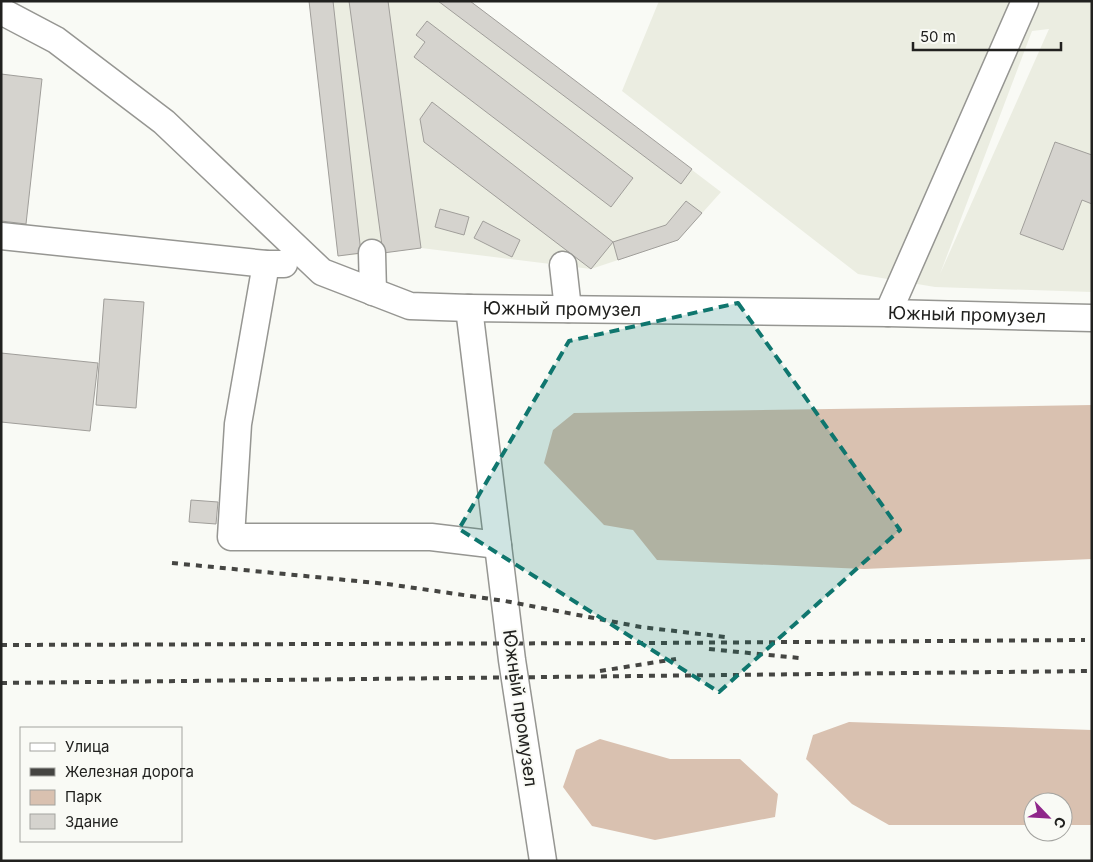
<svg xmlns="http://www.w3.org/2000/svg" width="1093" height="862" font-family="Inter,sans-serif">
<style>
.built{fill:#ebede1;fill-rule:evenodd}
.green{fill:#d9c1b0}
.building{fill:#d5d3ce;stroke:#a09e9a}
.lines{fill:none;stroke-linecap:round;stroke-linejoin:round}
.minor-casing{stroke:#969692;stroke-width:29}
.minor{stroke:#fff;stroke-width:26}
.rail{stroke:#454542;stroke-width:4;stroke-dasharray:6 6;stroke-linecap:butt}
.marked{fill:#0f766e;fill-opacity:0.2;stroke:#0f766e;stroke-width:4;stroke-dasharray:10 6;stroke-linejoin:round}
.labels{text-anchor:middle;stroke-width:4;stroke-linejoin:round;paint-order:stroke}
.street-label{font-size:18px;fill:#21211f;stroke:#f9faf5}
</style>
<rect width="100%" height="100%" fill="#f9faf5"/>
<path class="built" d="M309,1H470L721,192L678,240L591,269L421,248L383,253L338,256Z
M659,1H1092V292L935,287L858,274L622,91ZM1049,29L940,274L1032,31Z"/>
<path class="green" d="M1092,405V559L864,569L657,560L633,530L604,525L544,463L553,430L574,413Z
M849,722L1092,730V825H1063V802H1033V825H889L852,804L806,759L813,735Z
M600,739L670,759H740L778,794L775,817L655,840L592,826L563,787L576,750Z"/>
<path class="building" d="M309,1H333L361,253L338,256Z
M349,1H388L421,248L383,253Z
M438,1H470L692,169L681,184Z
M427,21L633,178L611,207L414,57L425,42L416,35Z
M1,74L42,79L26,224L1,221Z
M432,102L613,242L591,269L424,142L420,119Z
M1055,142L1092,155V204L1082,200L1063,250L1020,234Z
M686,201L702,213L678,240L618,260L613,242L666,225Z
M440,209L469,217L464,235L435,227Z
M483,221L520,240L512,257L474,238Z
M104,299L144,302L136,408L96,405Z
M1,353L98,363L90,431L1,422Z
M191,500L218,502L216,524L189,522Z"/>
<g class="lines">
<defs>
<g id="minor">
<path d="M1,11L56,40L164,122L322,272L410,306L469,308"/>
<path d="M1,236L266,264H284"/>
<path d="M372,253L373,292"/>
<path d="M266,264L238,424L231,537H431L498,545"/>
<path d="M563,265L568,309"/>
<path d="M888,313L1025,1"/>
<path id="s1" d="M543,861L512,660L469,308L888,313L1092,318"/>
</g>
</defs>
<use href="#minor" class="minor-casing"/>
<use href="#minor" class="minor"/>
<path class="rail" d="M172,563L387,584L505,601L641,627L725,637
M1,645L653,643L1085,640
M709,649L799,658
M600,671L676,659
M1,683L1092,671"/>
</g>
<path class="marked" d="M738,303L900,530L719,692L459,529L569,341Z"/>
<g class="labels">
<g class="street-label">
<text dy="6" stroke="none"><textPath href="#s1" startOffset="651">Южный промузел</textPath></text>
<text dy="6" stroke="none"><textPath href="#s1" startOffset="1056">Южный промузел</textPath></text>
<text transform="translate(520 708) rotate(82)" y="6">Южный промузел</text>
</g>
</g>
<rect width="1093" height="862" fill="none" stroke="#21211f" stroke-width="5"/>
<rect x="20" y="727" width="162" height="115" fill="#f9faf5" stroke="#a3a39f"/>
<rect x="30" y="743" width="25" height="8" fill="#ffffff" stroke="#a3a39f"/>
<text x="65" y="752" font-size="15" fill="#21211f">Улица</text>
<rect x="30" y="768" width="25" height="8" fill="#454542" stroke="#a3a39f"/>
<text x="65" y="777" font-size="15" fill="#21211f">Железная дорога</text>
<rect x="30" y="790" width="25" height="15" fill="#d9c1b0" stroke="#a3a39f"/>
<text x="65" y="802" font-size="15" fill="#21211f">Парк</text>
<rect x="30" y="814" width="25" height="15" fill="#d5d3ce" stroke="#a3a39f"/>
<text x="65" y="827" font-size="15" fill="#21211f">Здание</text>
<g transform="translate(1048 817) rotate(115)"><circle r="24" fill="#f9faf5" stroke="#a3a39f"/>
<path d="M0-4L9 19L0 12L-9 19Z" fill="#8f268a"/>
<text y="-8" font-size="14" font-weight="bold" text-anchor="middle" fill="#21211f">С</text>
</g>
<path d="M913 42v8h148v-8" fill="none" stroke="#21211f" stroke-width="2.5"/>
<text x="920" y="42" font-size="15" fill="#21211f" stroke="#f9faf5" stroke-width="4" paint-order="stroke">50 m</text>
</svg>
